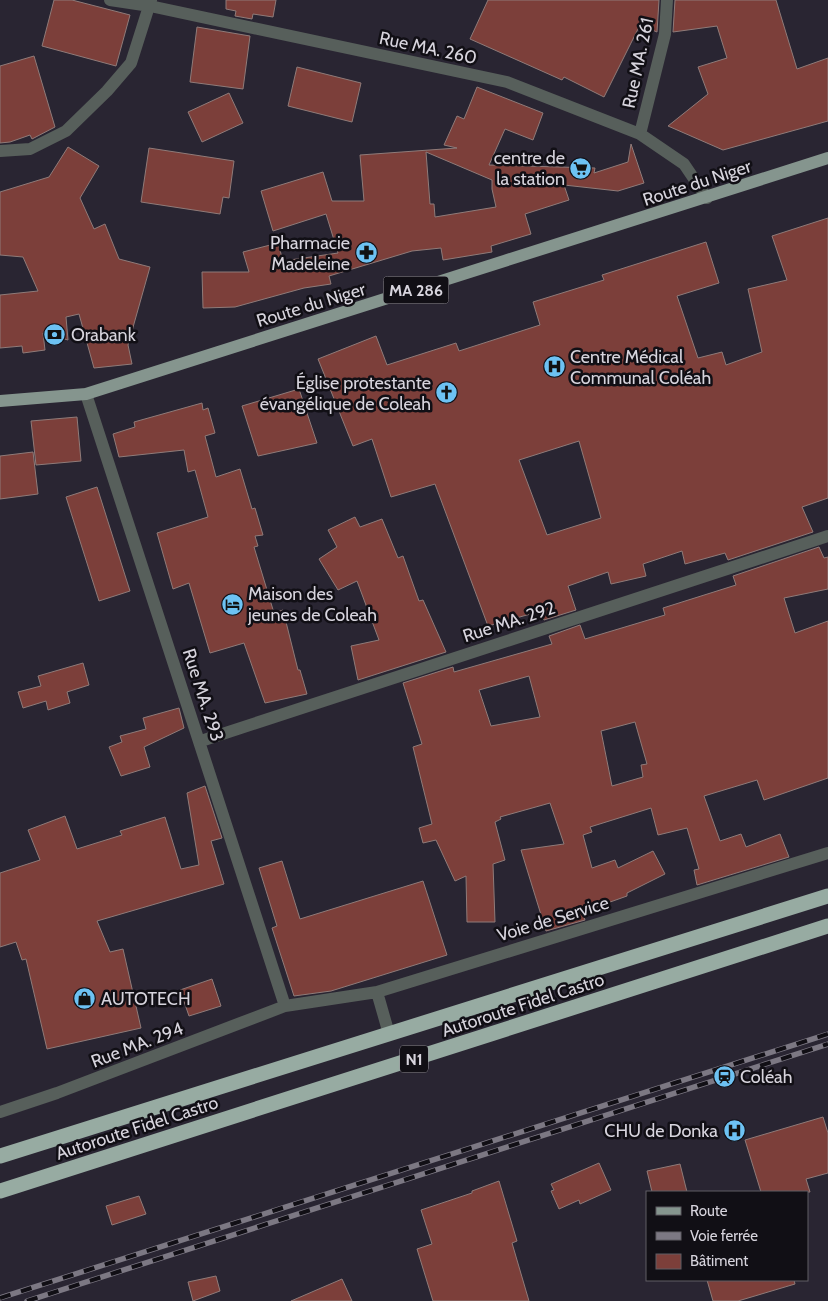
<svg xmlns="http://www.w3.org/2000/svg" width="828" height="1301" font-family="Cabin,sans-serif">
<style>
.building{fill:#7c3f3a;stroke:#8f7b79;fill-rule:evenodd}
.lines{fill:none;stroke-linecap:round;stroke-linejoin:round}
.street{stroke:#575f5b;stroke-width:12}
.primary{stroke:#85958e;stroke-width:12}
.highway{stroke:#97aba2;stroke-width:15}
.rail-casing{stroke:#7c7883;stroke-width:5.5}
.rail{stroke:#110f15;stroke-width:4;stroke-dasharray:11;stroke-linecap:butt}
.labels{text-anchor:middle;stroke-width:5;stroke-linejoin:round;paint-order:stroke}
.shield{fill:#110f15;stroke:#9c99a1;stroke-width:1}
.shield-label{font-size:16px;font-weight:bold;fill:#d7d4dd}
.street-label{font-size:18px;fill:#d7d4dd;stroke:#110f15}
.poi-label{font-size:18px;fill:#d7d4dd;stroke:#110f15;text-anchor:start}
</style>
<rect width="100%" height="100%" fill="#292532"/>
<path class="building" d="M54,0H72L130,15L116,66L42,46Z
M226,0H276L273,17L253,14L252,19L235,16L236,11L226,9Z
M488,0H659L657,32L640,25L604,97L564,77L562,80L470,39Z
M675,0H776L797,69L828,58V121L723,150L668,126L708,94L698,67L727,58L717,26L673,32Z
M197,27L250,36L243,89L190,82Z
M34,56L55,127L32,139L30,135L10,142L0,143V66Z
M297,67L361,83L352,122L288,106Z
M477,87L543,113L533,140L505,129L489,165L595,168L594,173L628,162L631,144L644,183L618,191L564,185L569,200L525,214L531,234L491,246L492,252L443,260L441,248L412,251L329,276L331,284L304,288L235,307L203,308L202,272H249L243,252L278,243L283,261L338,253L326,214L273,231L261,191L323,172L332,201H364L360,155L457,148L444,145L457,116L464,119ZM426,152L492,180V189L496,207L435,217L434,204H430Z
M229,93L243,123L202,142L188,112Z
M68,147L99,166L80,198L94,229L105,224L119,259L150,267L128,345L132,364L94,368L79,314L66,317L68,340L43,333L45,350L23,353L22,346L0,348V295L38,291L23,257L0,255V192L49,177Z
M149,148L234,161L229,198L223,197L220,214L141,202Z
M828,218V498L802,507L813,532L728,560L725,553L685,564L682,551L643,564L646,576L611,584L608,572L568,586L576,610L544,620L541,611L488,626L435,484L391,497L372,439L353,446L318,359L376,336L387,365L456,343L459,351L540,325L533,302L604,280L602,275L706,242L719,283L677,296L698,358L722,352L726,365L762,352L748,289L787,280L772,236ZM579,441L601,518L547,535L519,460Z
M299,389L317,443L258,456L242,406Z
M202,403L203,410L208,408L215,433L205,436L216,477L240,469L252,509L255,508L263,535L255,536L258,546L254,547L274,613L283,610L298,670H300L307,694L265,703L244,643L210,653L189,583L173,589L157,533L208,517L195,470L188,472L184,450L119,457L113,434L135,427L134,422Z
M77,417L81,461L36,465L31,421Z
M33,452L38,494L0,499V456Z
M97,487L130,591L99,601L66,497Z
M355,517L360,527L382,519L398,558L403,556L419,601L423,600L446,652L358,680L351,646L379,640L357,581L338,590L319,559L337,547L328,530Z
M819,547L824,558L828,557V589L784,598L795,633L828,621V778L764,800L757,780L704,796L720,841L741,834L746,847L780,834L789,857L697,885L694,870L699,869L687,828L658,835L651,808L590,827L592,832L583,835L592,868L615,860L618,868L653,851L665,874L627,893V896L582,912L585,920L546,931L521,850L564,844L550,803L500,817L501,819L495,822L505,860L493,864L495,922H467L466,876L455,881L436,840L423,843L419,828L432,824L413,747L422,744L403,683L453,667L454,672L552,644L549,636L580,625L585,639L665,615L663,608L736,585L733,576ZM529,676L540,717L491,726L479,690ZM635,722L647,764L641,765L643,777L612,786L601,731Z
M83,663L89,685L67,692L70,703L48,710L46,701L23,708L18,692L41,686L38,676Z
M179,708L184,728L144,747L150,767L121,776L109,747L122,742L120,736L146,729L143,718Z
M205,786L222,838L211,841L224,884L97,921L110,952L123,949L141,1028L47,1049L26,959L22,960L16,942L0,947V873L40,860L28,830L65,816L77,849L122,835L120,831L165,817L181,869L199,865L187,793Z
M282,861L300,919L423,881L447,955L331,991L294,996L272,928L277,926L259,868Z
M212,979L221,1006L189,1016L180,990Z
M823,1117L828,1133V1173L806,1179L810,1192H761L745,1140Z
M599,1163L611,1190L580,1204L579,1200L559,1209L551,1191L554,1190L551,1184Z
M680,1164L687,1192H652L647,1171Z
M499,1181L517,1241L512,1243L529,1301H433L417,1249L432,1244L421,1210L472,1193V1191Z
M139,1196L146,1214L112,1225L106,1206Z
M216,1276L220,1291L193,1301L188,1282Z
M342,1279L352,1301H291Z
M707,1280H794L795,1284L738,1301H713Z"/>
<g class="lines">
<path class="street" d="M110,0L150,6L507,82L640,134L684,164L707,198
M640,134L665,34L667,0
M0,151L30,149L66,131L107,91L131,63L151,0
M86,394L285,1006
M201,741L828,536
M377,992L389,1034
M0,1112L57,1093L285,1006L377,992L828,853"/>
<path class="primary" d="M0,401L86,394L828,158"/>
<path class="highway" d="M0,1156L828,896
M0,1191L828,926"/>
<defs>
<path id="rail" d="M0,1298L828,1034
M27,1301L828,1044"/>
</defs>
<use href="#rail" class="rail-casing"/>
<use href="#rail" class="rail"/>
</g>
<defs>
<symbol id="supermarket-disc" viewBox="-11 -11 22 22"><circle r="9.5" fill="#6dc2f3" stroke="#110f15"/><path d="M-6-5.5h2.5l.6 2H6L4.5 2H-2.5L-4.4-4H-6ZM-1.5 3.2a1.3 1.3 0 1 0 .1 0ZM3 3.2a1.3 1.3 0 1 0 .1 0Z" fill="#111"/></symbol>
<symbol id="pharmacy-disc" viewBox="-11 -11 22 22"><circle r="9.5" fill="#6dc2f3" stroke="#110f15"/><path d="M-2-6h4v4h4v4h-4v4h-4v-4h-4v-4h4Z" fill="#111"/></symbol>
<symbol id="bank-disc" viewBox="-11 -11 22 22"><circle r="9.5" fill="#6dc2f3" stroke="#110f15"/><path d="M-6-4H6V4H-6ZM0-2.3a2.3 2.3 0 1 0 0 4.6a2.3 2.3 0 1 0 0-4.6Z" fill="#111"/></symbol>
<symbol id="hospital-disc" viewBox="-11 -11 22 22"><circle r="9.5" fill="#6dc2f3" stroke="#110f15"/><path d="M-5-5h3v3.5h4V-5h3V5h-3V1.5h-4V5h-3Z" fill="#111"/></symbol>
<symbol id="church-disc" viewBox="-11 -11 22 22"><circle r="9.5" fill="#6dc2f3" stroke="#110f15"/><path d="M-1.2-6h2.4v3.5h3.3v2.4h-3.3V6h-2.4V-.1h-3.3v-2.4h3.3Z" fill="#111"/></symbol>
<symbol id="hotel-disc" viewBox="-11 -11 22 22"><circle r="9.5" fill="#6dc2f3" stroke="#110f15"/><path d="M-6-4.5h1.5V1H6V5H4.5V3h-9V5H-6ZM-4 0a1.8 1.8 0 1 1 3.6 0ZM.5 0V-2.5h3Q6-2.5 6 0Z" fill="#111"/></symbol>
<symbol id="shop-disc" viewBox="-11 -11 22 22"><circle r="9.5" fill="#6dc2f3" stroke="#110f15"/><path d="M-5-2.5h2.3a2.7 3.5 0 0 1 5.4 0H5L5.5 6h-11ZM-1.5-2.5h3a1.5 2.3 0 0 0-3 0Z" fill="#111"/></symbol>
<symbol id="station-disc" viewBox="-11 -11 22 22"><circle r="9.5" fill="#6dc2f3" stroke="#110f15"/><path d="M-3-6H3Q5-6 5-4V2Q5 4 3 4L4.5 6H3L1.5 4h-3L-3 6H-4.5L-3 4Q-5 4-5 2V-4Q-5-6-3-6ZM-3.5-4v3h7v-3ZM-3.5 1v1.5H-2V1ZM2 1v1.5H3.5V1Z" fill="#111"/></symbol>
</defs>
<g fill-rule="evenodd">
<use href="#supermarket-disc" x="568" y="156" width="25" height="25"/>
<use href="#pharmacy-disc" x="354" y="240" width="25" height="25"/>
<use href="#bank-disc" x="42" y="322" width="25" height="25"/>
<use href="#hospital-disc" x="542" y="354" width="25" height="25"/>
<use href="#church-disc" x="434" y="380" width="25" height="25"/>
<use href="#hotel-disc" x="220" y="592" width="25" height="25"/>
<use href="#shop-disc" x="72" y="986" width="25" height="25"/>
<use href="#station-disc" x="712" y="1064" width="25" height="25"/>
<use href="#hospital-disc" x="722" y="1118" width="25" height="25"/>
</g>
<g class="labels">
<g class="shield">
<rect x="383.5" y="276.5" width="65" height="27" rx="4"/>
<rect x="400" y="1045.5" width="28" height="27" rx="4"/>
</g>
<g class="shield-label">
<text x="416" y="296">MA 286</text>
<text x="414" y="1065">N1</text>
</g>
<g class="street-label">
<text transform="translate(428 48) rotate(12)" y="6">Rue MA. 260</text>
<text transform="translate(638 63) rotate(-78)" y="6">Rue MA. 261</text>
<text transform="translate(697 183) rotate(-18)" y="6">Route du Niger</text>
<text transform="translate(311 305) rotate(-17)" y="6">Route du Niger</text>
<text transform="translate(509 622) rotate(-18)" y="6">Rue MA. 292</text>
<text transform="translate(203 695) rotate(72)" y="6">Rue MA. 293</text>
<text transform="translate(553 919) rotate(-17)" y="6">Voie de Service</text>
<text transform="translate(523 1005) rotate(-18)" y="6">Autoroute Fidel Castro</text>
<text transform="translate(137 1045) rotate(-21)" y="6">Rue MA. 294</text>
<text transform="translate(137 1128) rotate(-18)" y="6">Autoroute Fidel Castro</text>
</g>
<g class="poi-label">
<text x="565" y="164" text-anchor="end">centre de<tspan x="565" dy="21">la station</tspan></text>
<text x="350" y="249" text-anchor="end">Pharmacie<tspan x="350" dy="21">Madeleine</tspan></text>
<text x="71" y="341">Orabank</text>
<text x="570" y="363">Centre Médical<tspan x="570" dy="21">Communal Coléah</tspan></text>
<text x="431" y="389" text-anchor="end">Église protestante<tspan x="431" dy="21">évangélique de Coleah</tspan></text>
<text x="248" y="600">Maison des<tspan x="248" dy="21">jeunes de Coleah</tspan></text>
<text x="101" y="1005">AUTOTECH</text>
<text x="740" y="1083">Coléah</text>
<text x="718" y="1137" text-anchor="end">CHU de Donka</text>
</g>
</g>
<rect x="646" y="1191" width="162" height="90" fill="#110f15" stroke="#605e65"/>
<rect x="656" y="1207" width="25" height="8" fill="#85958e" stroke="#605e65"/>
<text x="690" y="1216" font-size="15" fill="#d7d4dd">Route</text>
<rect x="656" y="1232" width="25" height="8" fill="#7c7883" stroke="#605e65"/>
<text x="690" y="1241" font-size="15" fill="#d7d4dd">Voie ferrée</text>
<rect x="656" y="1254" width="25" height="15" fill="#7c3f3a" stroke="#605e65"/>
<text x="690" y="1266" font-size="15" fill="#d7d4dd">Bâtiment</text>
</svg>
